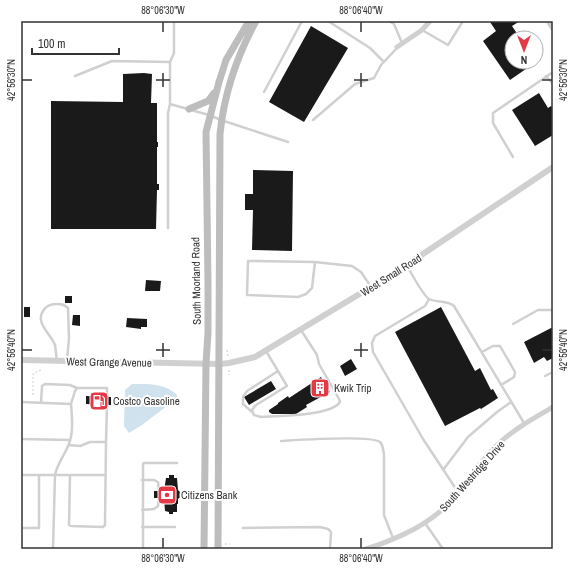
<svg xmlns="http://www.w3.org/2000/svg" width="574" height="570" font-family="'Archivo Narrow',sans-serif">
<style>
.water{fill:#cfe2ee}
.building{fill:#1a1a1a}
.lines{fill:none;stroke-linecap:round;stroke-linejoin:round}
.path{stroke:#cdcdcd;stroke-width:1;stroke-dasharray:2 2;stroke-linecap:butt}
.service{stroke:#d0d0d0;stroke-width:2.5}
.minor{stroke:#d0d0d0;stroke-width:5}
.tertiary{stroke:#d0d0d0;stroke-width:6}
.secondary{stroke:#bdbdbd;stroke-width:7}
.ticks{fill:none;stroke:#333;stroke-width:1.5}
.labels{text-anchor:middle;stroke-width:4;stroke-linejoin:round;paint-order:stroke}
.street-label{font-size:11px;fill:#333;stroke:#fff}
.poi-label{font-size:11px;fill:#333;stroke:#fff;text-anchor:start}
.neatline{fill:none;stroke:#333;stroke-width:1.5}
.ticks-label{font-size:10px;text-anchor:middle;fill:#333}
</style>
<rect width="100%" height="100%" fill="#fff"/>
<path class="water" d="M132,384C148,384 165,383 177,395L176,399L142,425L129,433L124,426L125,390Z"/>
<path class="building" d="M492,21H520L512,26L520,38H512V62H536L510,80L483,41L496,31L490,22Z
M311,26L348,48L304,122L269,102Z
M144,73L152,74L151,103H157V142H158V147H157V184H159V190H157L156,229H51V101L123,102V74Z
M539,93L548,108L551,106L553,109L552,112L553,135L535,146L512,110Z
M253,170L293,171L292,251L252,250L253,210H245V194H253Z
M146,280L161,281L160,291H145Z
M65,296H72V303H65Z
M24,307H30V317H24Z
M441,307L475,371L480,368L491,390L493,389L498,398L481,409L480,408L445,426L395,332Z
M73,315H80V326L72,325Z
M127,318L147,319V327H141V329L126,327Z
M553,327V358L547,361L544,357L534,363L524,342Z
M351,359L357,369L345,376L340,366Z
M321,377L330,392L306,405L307,407L296,414H272L269,412V410L278,404V403L288,396L289,398Z
M271,381L276,389L249,405L244,397Z
M86,396L111,397V405L86,404Z
M169,475H174V478H177L178,490L180,492V497L178,499V504H177V512H173V514H169V512L165,511L164,498H154V491H164L166,478H169Z"/>
<g class="lines">
<path class="path" d="M227,350L228,356
M229,370V375
M33,395V374L38,371L41,370
M225,544H230
M233,549V546"/>
<path class="service" d="M174,21V53L170,62V104L209,115L221,120L288,142
M328,21L370,48L384,62
M389,21L394,24L402,43
M422,30L448,45L463,21
M75,76L112,61L170,62
M546,76L553,84
M264,92L302,21
M313,120L355,84L374,78L381,65L397,48
M513,157L493,123V113L553,72
M168,228V113L170,104
M315,262L248,261L247,295L298,297L306,294L312,288L315,262L352,266L361,272L371,287
M407,266C412,274 422,294 429,299C437,303 447,300 454,306L524,423
M429,299L425,306L375,336L372,343L373,352L423,439L458,492
M513,324L538,310H553
M266,351L287,386L256,405L252,410L254,415L261,417C277,416 331,416 340,402L339,399L319,364L317,355L301,330
M482,352L493,346H500L515,372L514,377L501,385
M57,361C56,356 56,350 55,345C51,334 35,323 43,311C46,306 51,304 56,304C61,304 64,304 68,308L69,338L67,360
M545,376L553,372
M21,402L71,404C72,418 74,433 68,446C64,456 57,464 55,475L53,549
M41,403L42,386L45,384L70,385L77,388H107V397
M71,404L75,391L77,388
M252,412L243,404V397L247,391L278,371
M21,439L70,440
M281,441C298,440 370,435 380,442C383,445 383,450 384,454V515L393,538
M106,442L107,405
M443,470L468,437L497,412L511,402
M21,475H70L69,525L71,526L103,527L105,525L106,442H90L80,446L69,445
M70,475H105
M142,480H154L158,482L159,491
M142,510L154,509L158,506L159,498
M425,523L443,549
M142,527H175
M21,528H39V475
M243,528L320,527L328,529L331,532L330,549
M143,549V464L144,463H177"/>
<path class="minor" d="M548,21L553,29
M397,47L422,30L430,21
M366,549C400,538 431,524 455,497C469,480 481,460 497,445C514,429 534,418 553,407"/>
<path class="tertiary" d="M21,360L220,364L229,363L255,357L396,272L553,167"/>
<path class="secondary" d="M189,109L208,101L214,93
M204,549L206,363L208,333V283L206,132L219,82L226,60L249,21
M218,549L220,134C224,94 237,56 256,21"/>
</g>
<path class="ticks" d="M163,22V32M361,22V32M163,73V87M361,73V87M22,80H32M156,80H170M354,80H368M542,80H552M163,343V357M361,343V357M22,350H32M156,350H170M354,350H368M542,350H552M163,538V548M361,538V548"/>
<defs>
<symbol id="building-square" viewBox="-11 -11 22 22"><rect x="-9" y="-9" width="18" height="18" rx="4" fill="#e63946" stroke="#fff"/><path d="M-4-6H4V6H1V3H-1V6H-4ZM-2.5-4.3h1.7v1.8h-1.7ZM.8-4.3h1.7v1.8H.8ZM-2.5-1h1.7V.8h-1.7ZM.8-1h1.7V.8H.8Z" fill="#fff"/></symbol>
<symbol id="fuel-square" viewBox="-11 -11 22 22"><rect x="-9" y="-9" width="18" height="18" rx="4" fill="#e63946" stroke="#fff"/><path d="M-5.5-6h7V0h2V4h1.3V-2.5L3-4.5l.8-.8L6-3V5H2.5V1h-1V6h-7ZM-4.2-4.7v3.2H.2V-4.7Z" fill="#fff"/></symbol>
<symbol id="bank-square" viewBox="-11 -11 22 22"><rect x="-9" y="-9" width="18" height="18" rx="4" fill="#e63946" stroke="#fff"/><path d="M-6-4H6V4H-6ZM0-2.3a2.3 2.3 0 1 0 0 4.6a2.3 2.3 0 1 0 0-4.6Z" fill="#fff"/></symbol>
</defs>
<g fill-rule="evenodd">
<use href="#building-square" x="309" y="377" width="22" height="22"/>
<use href="#fuel-square" x="88" y="390" width="22" height="22"/>
<use href="#bank-square" x="156" y="484" width="22" height="22"/>
</g>
<g class="labels">
<g class="street-label">
<text transform="translate(391 275) rotate(-32)" y="4">West Small Road</text>
<text transform="translate(196 281) rotate(-91)" y="4">South Moorland Road</text>
<text transform="translate(109 362) rotate(1)" y="4">West Grange Avenue</text>
<text transform="translate(472 476) rotate(-48)" y="4">South Westridge Drive</text>
</g>
<g class="poi-label">
<text x="334" y="392">Kwik Trip</text>
<text x="113" y="405">Costco Gasoline</text>
<text x="181" y="499">Citizens Bank</text>
</g>
</g>
<rect width="574" height="570" fill="none" stroke="#ffffff" stroke-width="44"/>
<g transform="translate(524 50) rotate(180)"><circle r="19" fill="#ffffff" stroke="#adadad"/>
<path d="M0-3L7 15L0 10L-7 15Z" fill="#e63946"/>
<text y="-6" font-size="11" font-weight="bold" text-anchor="middle" fill="#333333">N</text>
</g>
<path d="M32 48v6h87v-6" fill="none" stroke="#333333" stroke-width="2"/>
<text x="38" y="48" font-size="12" fill="#333333" stroke="#ffffff" stroke-width="3" paint-order="stroke">100 m</text>
<rect x="22" y="22" width="530" height="526" class="neatline"/>
<g class="ticks-label">
<text x="163" y="14">88°06'30"W</text>
<text x="361" y="14">88°06'40"W</text>
<text transform="translate(563 80) rotate(-90)" y="4">42°56'30"N</text>
<text transform="translate(11 80) rotate(-90)" y="4">42°56'30"N</text>
<text transform="translate(563 350) rotate(-90)" y="4">42°56'40"N</text>
<text transform="translate(11 350) rotate(-90)" y="4">42°56'40"N</text>
<text x="163" y="562">88°06'30"W</text>
<text x="361" y="562">88°06'40"W</text>
</g>
</svg>
